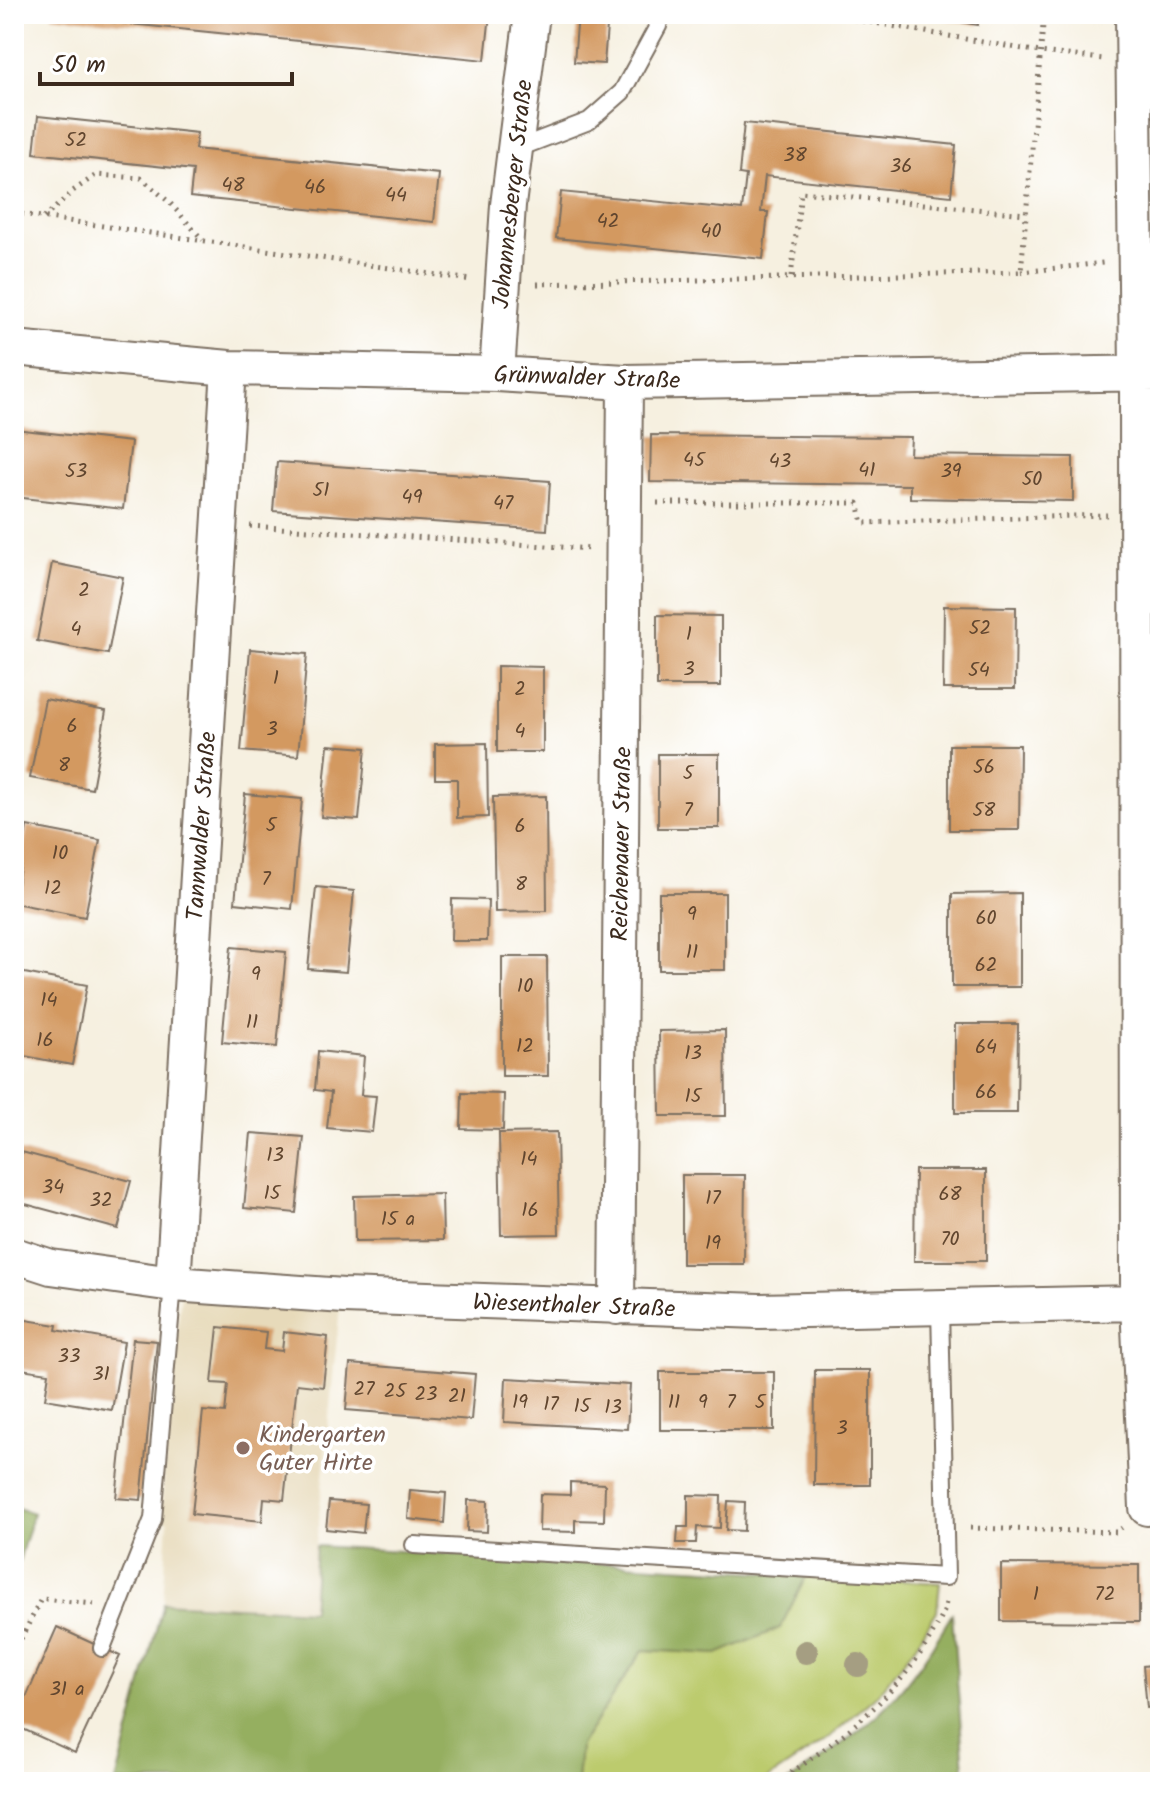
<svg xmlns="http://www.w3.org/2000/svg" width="1174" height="1796" font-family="Kalam,sans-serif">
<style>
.built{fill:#e7daba}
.green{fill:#bccb6d;stroke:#7c7a46;stroke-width:2}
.forest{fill:#95af60;stroke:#686c3f;stroke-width:2}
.building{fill:#d39961}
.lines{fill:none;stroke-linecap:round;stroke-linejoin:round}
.service-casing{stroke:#7c6f62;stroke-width:20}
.minor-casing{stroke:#7c6f62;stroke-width:38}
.path{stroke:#7c6f62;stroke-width:5;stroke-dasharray:2 6;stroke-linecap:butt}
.service{stroke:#fff;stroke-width:16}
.minor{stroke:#fff;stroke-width:34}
.tree{fill:#a59e82}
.education-dot{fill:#8d6e63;stroke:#fff;stroke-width:3}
.labels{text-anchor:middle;stroke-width:7;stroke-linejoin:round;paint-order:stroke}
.number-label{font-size:20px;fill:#61462f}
.street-label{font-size:24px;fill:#3b2a1e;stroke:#fff}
.education-label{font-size:24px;fill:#785e54;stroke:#fff;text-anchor:start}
</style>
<rect width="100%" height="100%" fill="#fff"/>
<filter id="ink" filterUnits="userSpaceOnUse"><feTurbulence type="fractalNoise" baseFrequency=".0125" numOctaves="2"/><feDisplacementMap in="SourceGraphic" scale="16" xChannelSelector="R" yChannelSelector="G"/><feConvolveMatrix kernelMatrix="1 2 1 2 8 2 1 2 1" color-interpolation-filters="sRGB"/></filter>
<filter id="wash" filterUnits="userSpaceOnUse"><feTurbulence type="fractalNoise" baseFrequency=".006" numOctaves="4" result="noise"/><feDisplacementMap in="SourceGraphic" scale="32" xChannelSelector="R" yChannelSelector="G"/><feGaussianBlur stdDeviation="1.8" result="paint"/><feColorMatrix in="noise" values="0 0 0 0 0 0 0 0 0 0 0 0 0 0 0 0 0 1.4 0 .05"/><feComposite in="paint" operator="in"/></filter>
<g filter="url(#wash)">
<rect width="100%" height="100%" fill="#f6f0e0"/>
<path class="built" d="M181,1292L340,1307L316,1546L312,1612L163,1603L168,1521L160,1520Z"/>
<path class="green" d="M807,1575L940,1583L937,1611L914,1648L876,1696L826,1740L763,1782H577L580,1745L643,1650L717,1654Z"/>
<path class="forest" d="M14,1507L33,1513L14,1578Z
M316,1546L807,1575L780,1628L717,1654L643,1650L580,1745L577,1782H116L163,1603L312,1611Z
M952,1614L965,1782H788C821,1759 858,1735 887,1705C913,1678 933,1646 952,1614Z"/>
<g id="blocks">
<path class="building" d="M52,14H490L485,60L52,16Z
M578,14H608L604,64L574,62Z
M916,14H979L978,25Z
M38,116L197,133L195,149L439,174L434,222L190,197L193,170L34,153Z
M744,123L956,145L951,196L765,176L761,212H768L763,259L556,238L561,192L742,210L746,175L739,174Z
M14,429L131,442L123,509L14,497Z
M651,435L911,437L910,455L1073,457V501L910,498V485L650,482Z
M277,462L550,481L547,530L273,511Z
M52,563L123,577L108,654L37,641Z
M944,606L1016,607L1015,689H943Z
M657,615L721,616V686H657Z
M250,649L307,654L298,756L241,751Z
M497,666L543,667V752H497Z
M45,699L106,711L92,789L30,778Z
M487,743L488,817L457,818V779H435V744Z
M328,745L366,748L359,820L321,817Z
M949,745H1020L1019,830H949Z
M658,754H719V828H658Z
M245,794L302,799L292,909L235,903Z
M546,796L547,911L495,912L493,797Z
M27,826L100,840L85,917L14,903Z
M316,887L354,891L346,972L308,969Z
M659,893H725V970H659Z
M1020,893V987H952V894Z
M452,899L488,900L487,941H451Z
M231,947L286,952L277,1047L222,1042Z
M502,957H547L548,1076H502Z
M14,971L87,985L72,1065L14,1054Z
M955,1024H1018L1017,1113H955Z
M725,1030L726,1116H660L659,1031Z
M318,1051L364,1056L361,1095L376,1096L372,1132L327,1128L331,1092L315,1090Z
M462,1093L504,1094L503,1130L461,1129Z
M557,1132L559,1234L501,1235L499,1133Z
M251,1133L304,1137L296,1213L244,1208Z
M14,1150L131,1181L118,1229L14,1201Z
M915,1170H986V1261H914Z
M682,1175H745L744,1264H682Z
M442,1194L443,1240L355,1241L354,1196Z
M14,1318L57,1325L56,1330L124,1342L112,1410L45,1399L49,1373L14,1368Z
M218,1327L266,1332L264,1349L282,1351L284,1332L328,1337L323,1387L297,1384L284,1500L264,1498L262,1521L192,1514L203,1411L225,1413L228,1384L212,1383Z
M133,1339L157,1341L141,1500L116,1498Z
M350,1364L475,1374L471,1420L346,1410Z
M815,1370H870V1485H814Z
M660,1372H774V1430H660Z
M506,1378L630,1385L627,1429L504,1422Z
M570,1482L605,1484L604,1521L575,1520V1532L539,1531L540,1494L570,1495Z
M410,1490L446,1493L444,1523L408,1519Z
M688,1495L721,1496L720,1528L697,1527L696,1543H677L678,1527H688Z
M468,1500L488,1501L487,1532L467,1531Z
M329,1501L366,1504L363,1533L326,1529Z
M728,1501L745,1502L744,1531L726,1530Z
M1001,1564L1139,1565V1622L1001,1621Z
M57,1627L120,1656L75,1753L14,1725Z
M1160,1664V1707L1147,1708L1143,1666Z"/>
</g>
</g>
<g filter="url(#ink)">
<use href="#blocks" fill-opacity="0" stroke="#7c6f62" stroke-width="2"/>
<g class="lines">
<defs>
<path id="service" d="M516,149L589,121L622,92L658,26L661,14
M414,1545L946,1577L940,1308
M102,1648L153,1519L173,1284"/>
<path id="minor" d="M1133,14L1137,373L1138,1303L1147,1508L1160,1505
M14,348L229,368L497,374L625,382L1160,373
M497,374L508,205L532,14
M14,1255L51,1267L173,1284L344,1296L759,1311L1138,1303
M173,1284L229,368
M617,1307L625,382"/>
</defs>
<use href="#service" class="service-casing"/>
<use href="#minor" class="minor-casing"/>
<path class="path" d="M823,14L1040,52L1103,59
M14,213L471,280
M44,218L73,191L96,175L141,178L169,202L203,240
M1021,272L1103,263
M791,277L801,192L1026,214
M537,284L1021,272L1044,14
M657,503H858L863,523L1107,515
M250,526L591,549
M970,1528L1116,1532L1122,1528
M14,1653L41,1599L94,1604
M778,1782C836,1742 894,1700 930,1638C937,1625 946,1614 946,1599"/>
<use href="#service" class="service"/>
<use href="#minor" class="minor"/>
</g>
<g class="tree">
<circle cx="806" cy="1652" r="12"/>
<circle cx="858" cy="1665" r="12"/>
</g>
</g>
<circle class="education-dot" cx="243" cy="1448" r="8"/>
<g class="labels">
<g class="number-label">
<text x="76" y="146">52</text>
<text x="795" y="161">38</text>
<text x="901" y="172">36</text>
<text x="233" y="191">48</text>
<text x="315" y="193">46</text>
<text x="396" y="201">44</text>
<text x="608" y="227">42</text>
<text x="711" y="237">40</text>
<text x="694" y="466">45</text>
<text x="780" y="467">43</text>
<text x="867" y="476">41</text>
<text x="76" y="477">53</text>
<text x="951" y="477">39</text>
<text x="1032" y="485">50</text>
<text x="321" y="496">51</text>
<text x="412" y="503">49</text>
<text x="503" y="509">47</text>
<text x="84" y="596">2</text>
<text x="980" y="634">52</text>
<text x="76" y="635">4</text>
<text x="689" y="640">1</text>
<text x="689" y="675">3</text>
<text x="979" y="676">54</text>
<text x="276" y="684">1</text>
<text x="520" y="695">2</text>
<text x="72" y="732">6</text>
<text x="272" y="735">3</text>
<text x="520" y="737">4</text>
<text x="64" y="771">8</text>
<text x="984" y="773">56</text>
<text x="688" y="779">5</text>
<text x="688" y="816">7</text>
<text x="984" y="816">58</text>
<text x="271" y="831">5</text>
<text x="520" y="832">6</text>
<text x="60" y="859">10</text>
<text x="266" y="885">7</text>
<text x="521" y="890">8</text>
<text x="53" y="894">12</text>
<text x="692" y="920">9</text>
<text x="986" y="924">60</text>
<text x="692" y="958">11</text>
<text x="986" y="971">62</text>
<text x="256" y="980">9</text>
<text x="525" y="992">10</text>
<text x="49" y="1006">14</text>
<text x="252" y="1028">11</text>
<text x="45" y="1046">16</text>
<text x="525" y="1052">12</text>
<text x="986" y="1053">64</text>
<text x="693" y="1059">13</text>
<text x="986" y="1098">66</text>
<text x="693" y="1102">15</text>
<text x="275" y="1161">13</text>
<text x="529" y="1165">14</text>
<text x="53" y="1193">34</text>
<text x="272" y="1199">15</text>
<text x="950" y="1200">68</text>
<text x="713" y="1204">17</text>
<text x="101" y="1206">32</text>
<text x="530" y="1216">16</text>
<text x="398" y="1225">15 a</text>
<text x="950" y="1245">70</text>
<text x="713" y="1249">19</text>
<text x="69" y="1362">33</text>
<text x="101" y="1380">31</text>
<text x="364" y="1395">27</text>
<text x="395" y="1397">25</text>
<text x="426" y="1400">23</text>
<text x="457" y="1402">21</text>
<text x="520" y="1408">19</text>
<text x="674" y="1408">11</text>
<text x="703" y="1408">9</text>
<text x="731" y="1408">7</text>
<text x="760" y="1408">5</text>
<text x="551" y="1410">17</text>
<text x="582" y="1412">15</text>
<text x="613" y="1413">13</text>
<text x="842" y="1434">3</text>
<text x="1036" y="1600">1</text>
<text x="1105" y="1600">72</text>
<text x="67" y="1695">31 a</text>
</g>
<g class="street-label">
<text transform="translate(512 194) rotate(-84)" y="8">Johannesberger Straße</text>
<text transform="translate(587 377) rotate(2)" y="8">Grünwalder Straße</text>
<text transform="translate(201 826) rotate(-86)" y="8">Tannwalder Straße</text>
<text transform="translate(621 844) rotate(-89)" y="8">Reichenauer Straße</text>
<text transform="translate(574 1305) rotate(2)" y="8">Wiesenthaler Straße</text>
</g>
<g class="education-label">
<text x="259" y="1442">Kindergarten<tspan x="259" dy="28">Guter Hirte</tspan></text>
</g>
</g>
<rect width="1174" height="1796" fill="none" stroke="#fff" stroke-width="48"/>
<path d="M40 72v12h252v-12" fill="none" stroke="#3b2a1e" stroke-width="4"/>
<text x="52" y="72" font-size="24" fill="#3b2a1e" stroke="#ffffff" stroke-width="6" paint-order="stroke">50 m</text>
</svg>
